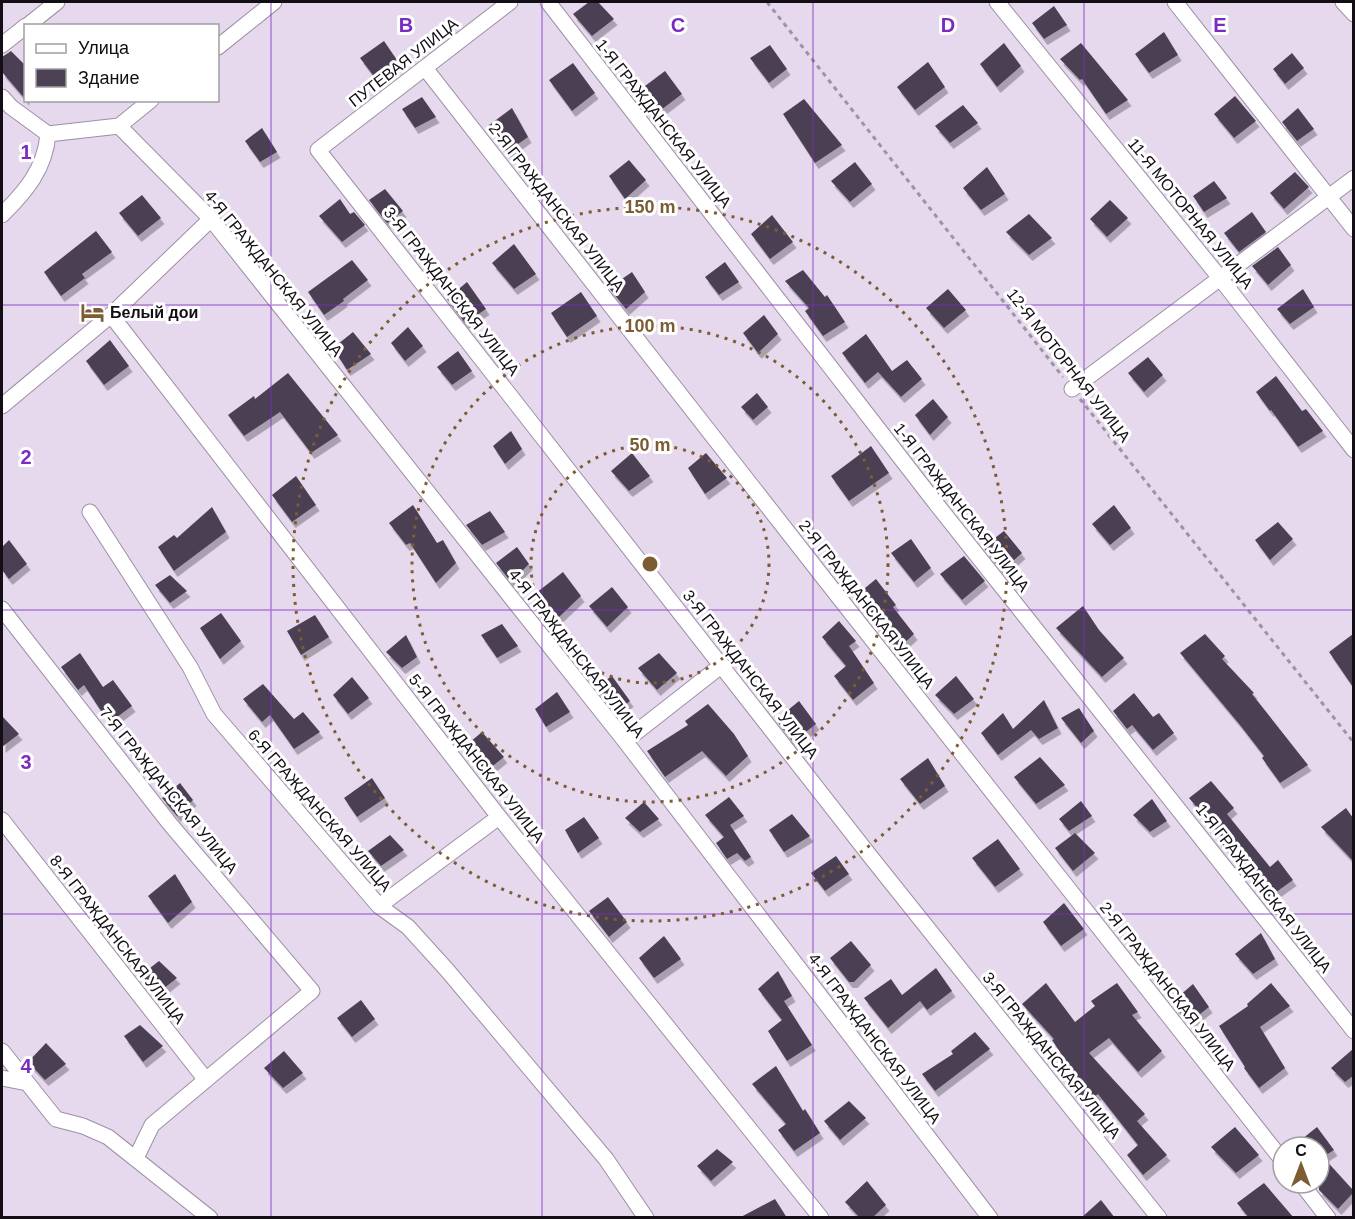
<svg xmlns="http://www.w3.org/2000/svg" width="1355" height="1219" font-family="Helvetica,sans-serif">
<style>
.building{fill:#4c4153;filter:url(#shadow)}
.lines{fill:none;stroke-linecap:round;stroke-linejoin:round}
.street-casing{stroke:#9c90a4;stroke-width:17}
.path{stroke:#9d93a3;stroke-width:3;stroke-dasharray:4.5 4.5;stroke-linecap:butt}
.street{stroke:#fff;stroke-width:15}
.grid{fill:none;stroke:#7b2cbf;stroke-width:1.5;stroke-opacity:0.55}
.ring{fill:none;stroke:#7c5c32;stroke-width:3;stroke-dasharray:3 6}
.labels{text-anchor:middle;stroke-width:6;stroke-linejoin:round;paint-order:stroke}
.street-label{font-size:16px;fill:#130e15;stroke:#fff}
.poi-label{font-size:16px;font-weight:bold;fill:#130e15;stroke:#fff;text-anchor:start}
.grid-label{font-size:20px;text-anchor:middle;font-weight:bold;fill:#7b2cbf;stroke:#fff;stroke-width:6;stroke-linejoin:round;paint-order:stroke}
.centre{fill:#7c5c32;stroke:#fff;stroke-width:3}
.ring-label{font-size:18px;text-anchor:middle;font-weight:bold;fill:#7c5c32;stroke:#fff;stroke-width:6;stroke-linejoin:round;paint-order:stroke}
</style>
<defs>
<filter id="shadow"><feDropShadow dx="3.5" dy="6" stdDeviation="0" flood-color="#0004"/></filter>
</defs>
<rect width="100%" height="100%" fill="#e6d9ee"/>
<path class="building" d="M589,2H598L614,19L592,36L573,14Z
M1054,6L1067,25L1044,39L1032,23Z
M1164,32L1178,55L1149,73L1135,54Z
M384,41L399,63L376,79L360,58Z
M1004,43L1021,66L997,87L980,64Z
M1081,43L1128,100L1106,114L1082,79L1080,80L1060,59Z
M770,45L787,69L769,83L750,58Z
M11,51L26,66V100L2,72V57Z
M1292,53L1304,68L1285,84L1273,69Z
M928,62L945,87L915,110L897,87Z
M573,63L595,93L572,111L549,80Z
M665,71L682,94L657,113L641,89Z
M1235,96L1256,121L1234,138L1214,114Z
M422,97L436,117L415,128L402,109Z
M804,99L842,145L815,163L783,114Z
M963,105L978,123L950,143L935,126Z
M512,108L528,137L507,152L488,126Z
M1298,108L1314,129L1297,141L1282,122Z
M262,128L277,152L260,162L245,141Z
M629,160L646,180L625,199L609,176Z
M855,162L872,184L850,202L831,181Z
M987,167L1005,194L981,210L963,188Z
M1295,172L1309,187L1284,209L1270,193Z
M1214,181L1227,198L1204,212L1193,196Z
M385,189L403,211L387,223L369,200Z
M142,195L161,218L138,236L119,213Z
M340,199L350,214L354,212L365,225L342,242L319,216Z
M1110,200L1128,218L1107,237L1090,219Z
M1252,212L1266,232L1239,252L1224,233Z
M1029,214L1052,238L1029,255L1006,232Z
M772,215L793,242L770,259L751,234Z
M96,231L112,252L82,274L85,278L61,296L44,272Z
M514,244L536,274L514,289L492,263Z
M1278,247L1291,265L1268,285L1252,266Z
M352,260L368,280L343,299L344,301L324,315L308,292Z
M725,262L739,282L719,295L705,277Z
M803,270L825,297L827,295L845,322L823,336L805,311L809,308L785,281Z
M632,272L645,292L626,309L609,288Z
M467,282L486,309L465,323L447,299Z
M948,289L966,310L944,328L926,308Z
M1303,289L1314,307L1290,324L1277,309Z
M581,292L597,316L567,337L551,313Z
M764,315L778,334L758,353L743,333Z
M408,327L423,346L405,361L391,343Z
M353,332L371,354L347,370L333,348Z
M866,334L892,371L907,360L922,379L901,397L878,372L865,383L842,353Z
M110,340L129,366L104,385L86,361Z
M458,351L472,371L452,385L437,367Z
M1148,357L1163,375L1144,392L1128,373Z
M288,373L338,435L311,453L280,412L244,436L228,415L254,396L255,399Z
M1276,376L1302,411L1306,409L1323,431L1298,447L1271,410L1270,411L1256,392Z
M757,393L768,407L753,420L741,407Z
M933,399L948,417L930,435L915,415Z
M511,431L522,449L505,464L493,446Z
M871,446L889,473L849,501L831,476Z
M632,453L650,476L629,491L611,471Z
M706,453L727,478L705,494L688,468Z
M296,476L316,505L292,522L272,495Z
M413,505L437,543L443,540L456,563L436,583L410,543L406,545L389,523Z
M1114,505L1131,528L1110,545L1092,524Z
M212,507L226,532L174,571L158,547L174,535L177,538Z
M490,511L505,532L482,545L466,525Z
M1278,522L1293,539L1270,560L1255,540Z
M1004,531L1022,553L1003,570L1000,569L983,547Z
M911,539L931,568L914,582L891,553Z
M9,540L27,564L9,579L2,570V547Z
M517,547L529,564L511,582L496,563Z
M964,556L985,581L962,600L940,574Z
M563,572L581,596L559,617L536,593Z
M170,575L187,591L170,603L155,585Z
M876,579L896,605L893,607L914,634L897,650L874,622L873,623L854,597Z
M612,587L628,607L607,627L589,606Z
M1083,606L1099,630L1124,658L1102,677L1056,628Z
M221,613L241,641L220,659L200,628Z
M315,615L329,637L301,655L287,631Z
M839,621L856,641L849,646L874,683L853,700L834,676L846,666L822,637Z
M502,624L518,646L497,658L481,635Z
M1205,634L1225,656L1222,659L1254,693L1252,694L1308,765L1280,783L1262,758L1264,756L1240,725L1180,653Z
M1353,634V687L1329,652Z
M406,635L417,657L402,668L386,652Z
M80,653L103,687L113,680L132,706L109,723L84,685L78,690L61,667Z
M659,653L677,673L657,690L638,668Z
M612,676L630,701L615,713L595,687Z
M956,676L974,699L954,714L935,695Z
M352,677L369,698L348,714L333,695Z
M263,684L294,719L303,712L320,732L294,749L270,715L262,722L243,699Z
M557,692L570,712L546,727L535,709Z
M1134,693L1153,717L1159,713L1174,733L1153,750L1132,725L1127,729L1113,711Z
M1044,700L1058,728L1039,739L1031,730L998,755L981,733L1003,713L1013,729Z
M799,701L816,724L793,742L776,720Z
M708,704L734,734L748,756L726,776L702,751L665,777L647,751L688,725L685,721Z
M1079,708L1094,731L1081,743L1061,718Z
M2,716L19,734L2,747Z
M482,732L504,757L485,772L464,747Z
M1040,757L1065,785L1036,804L1014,777Z
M928,758L945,786L920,804L900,779Z
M372,778L385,798L357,817L344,798Z
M1211,781L1234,808L1227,814L1270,867L1278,860L1293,880L1265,900L1252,881L1255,878L1219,841L1223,838L1189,798Z
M180,783L193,800L177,816L162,798Z
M729,797L744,816L730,825L751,857L745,861L737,853L727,859L716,843L724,837L705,815Z
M1152,799L1167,821L1150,832L1133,815Z
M1081,801L1092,816L1069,831L1059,819Z
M644,802L659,819L640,832L625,818Z
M1346,808L1353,818V861L1321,827Z
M792,814L810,836L784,852L769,830Z
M584,817L599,838L578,853L565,830Z
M1075,833L1095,853L1073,871L1055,848Z
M390,835L404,850L381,866L368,851Z
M998,839L1020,869L995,887L972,858Z
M836,856L849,874L825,891L811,873Z
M175,874L192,902L168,923L148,896Z
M608,897L627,922L609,937L589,911Z
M1064,903L1084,929L1061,946L1043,922Z
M1261,933L1275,959L1253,974L1235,954Z
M664,936L681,959L654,978L639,958Z
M851,941L871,965L854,982H849L830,958Z
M159,961L177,978L158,993L141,975Z
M936,968L952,991L927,1010L920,1001L888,1028L864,998L891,979L902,995Z
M778,971L792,996L784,1001L812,1045L787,1061L768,1031L782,1020L758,989Z
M1046,983L1075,1022L1095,1006L1091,1001L1117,983L1138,1012L1132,1015L1162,1051L1138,1072L1109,1038L1089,1053L1145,1114L1137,1121L1167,1155L1143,1175L1127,1155L1138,1145L1098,1094L1084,1104L1066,1083L1076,1076L1052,1040L1054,1039L1022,1004Z
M1271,983L1290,1006L1260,1027L1285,1068L1259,1088L1244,1068L1245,1067L1219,1026L1248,1006L1247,1004Z
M1193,984L1209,1007L1190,1022L1171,1003Z
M361,1000L375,1019L352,1037L337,1018Z
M140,1025L163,1046L143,1062L124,1036Z
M975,1032L990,1049L935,1091L922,1074L953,1054L951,1051Z
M46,1043L66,1064L45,1080L28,1062Z
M1353,1049V1076L1345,1082L1331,1068Z
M284,1051L303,1073L283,1088L264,1068Z
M776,1066L803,1111L805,1109L820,1133L794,1151L778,1130L786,1124L752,1084Z
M849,1101L866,1118L840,1140L824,1121Z
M1235,1127L1259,1155L1236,1173L1211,1147Z
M1317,1127L1334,1150L1323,1157L1353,1190V1193L1338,1209L1319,1190V1147H1292Z
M717,1149L733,1162L711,1181L697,1166Z
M867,1181L886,1205L872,1218H860L845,1202Z
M1264,1183L1294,1218H1249L1237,1203Z
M775,1199L787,1218H739Z
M1101,1200L1115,1218H1081Z"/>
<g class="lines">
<defs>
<path id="street" d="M510,2L318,150L870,856L1159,1218
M548,2L934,501L1354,1031
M997,2L1220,278L1354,450
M1175,2L1354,229
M1343,2L1354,14
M27,26L57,2
M2,45L26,26
M218,47L274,2
M425,68L826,581L1283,1161
M2,97L11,107L48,134L119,126
M119,126L211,219L625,741L990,1218
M119,126L151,100
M2,215C26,191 45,169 48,134
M111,315L499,817L821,1218
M1072,389L1354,178
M2,406L111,315L211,219
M90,512L190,667L214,714L379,906L408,927L447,970L606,1159L646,1218
M2,609L170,824L312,991L152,1125L136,1158
M625,741L722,665
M2,820L206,1080
M379,906L499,817
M2,1051L56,1119L83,1126L108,1137L210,1218
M2,1078L27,1083
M1301,1183L1328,1218"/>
</defs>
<use href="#street" class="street-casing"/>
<path class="path" d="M767,2L1063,377
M1080,399L1354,743"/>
<use href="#street" class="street"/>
</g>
<path class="grid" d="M271,2V1218M542,2V1218M813,2V1218M1084,2V1218M2,305H1354M2,610H1354M2,914H1354"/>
<g class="ring">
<circle cx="650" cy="564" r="119"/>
<circle cx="650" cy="564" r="238"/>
<circle cx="650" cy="564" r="357"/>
</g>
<defs>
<symbol id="hotel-bare" viewBox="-9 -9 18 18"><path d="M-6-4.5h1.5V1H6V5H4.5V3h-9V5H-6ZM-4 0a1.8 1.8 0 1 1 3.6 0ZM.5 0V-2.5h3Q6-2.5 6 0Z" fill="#7c5c32" stroke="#fff" stroke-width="2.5" paint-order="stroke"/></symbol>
</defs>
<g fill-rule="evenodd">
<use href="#hotel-bare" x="76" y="296" width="33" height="33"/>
</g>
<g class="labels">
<g class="street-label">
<text transform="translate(403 62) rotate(-38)" y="6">ПУТЕВАЯ УЛИЦА</text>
<text transform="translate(664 123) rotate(52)" y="6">1-Я ГРАЖДАНСКАЯ УЛИЦА</text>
<text transform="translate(557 207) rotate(52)" y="6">2-Я ГРАЖДАНСКАЯ УЛИЦА</text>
<text transform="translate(1191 213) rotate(51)" y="6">11-Я МОТОРНАЯ УЛИЦА</text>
<text transform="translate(274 273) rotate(51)" y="6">4-Я ГРАЖДАНСКАЯ УЛИЦА</text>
<text transform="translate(452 291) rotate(52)" y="6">3-Я ГРАЖДАНСКАЯ УЛИЦА</text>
<text transform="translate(1069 365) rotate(52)" y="6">12-Я МОТОРНАЯ УЛИЦА</text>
<text transform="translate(962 507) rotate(52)" y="6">1-Я ГРАЖДАНСКАЯ УЛИЦА</text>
<text transform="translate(867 604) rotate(52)" y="6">2-Я ГРАЖДАНСКАЯ УЛИЦА</text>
<text transform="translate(577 653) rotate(52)" y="6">4-Я ГРАЖДАНСКАЯ УЛИЦА</text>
<text transform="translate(751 674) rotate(52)" y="6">3-Я ГРАЖДАНСКАЯ УЛИЦА</text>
<text transform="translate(477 758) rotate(52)" y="6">5-Я ГРАЖДАНСКАЯ УЛИЦА</text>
<text transform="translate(169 790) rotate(51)" y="6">7-Я ГРАЖДАНСКАЯ УЛИЦА</text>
<text transform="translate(320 810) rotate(49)" y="6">6-Я ГРАЖДАНСКАЯ УЛИЦА</text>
<text transform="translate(1264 888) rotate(52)" y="6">1-Я ГРАЖДАНСКАЯ УЛИЦА</text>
<text transform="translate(118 939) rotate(52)" y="6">8-Я ГРАЖДАНСКАЯ УЛИЦА</text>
<text transform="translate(1168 986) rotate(52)" y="6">2-Я ГРАЖДАНСКАЯ УЛИЦА</text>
<text transform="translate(875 1038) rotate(53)" y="6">4-Я ГРАЖДАНСКАЯ УЛИЦА</text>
<text transform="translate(1052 1055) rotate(51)" y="6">3-Я ГРАЖДАНСКАЯ УЛИЦА</text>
</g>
<g class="poi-label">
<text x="110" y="318">Белый дои</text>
</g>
</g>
<g class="grid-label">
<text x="406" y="32">B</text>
<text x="678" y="32">C</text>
<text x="948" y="32">D</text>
<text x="1220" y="32">E</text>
<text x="26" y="159">1</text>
<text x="26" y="464">2</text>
<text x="26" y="769">3</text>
<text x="26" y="1073">4</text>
</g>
<circle cx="650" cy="564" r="9" class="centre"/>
<g class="ring-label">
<text x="650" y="213">150 m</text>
<text x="650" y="332">100 m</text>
<text x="650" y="451">50 m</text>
</g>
<rect width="1355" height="1219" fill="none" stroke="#130e15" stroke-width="6"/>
<rect x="24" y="24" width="195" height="78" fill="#ffffff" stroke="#a19fa1" stroke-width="1.5"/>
<rect x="36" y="44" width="30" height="9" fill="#ffffff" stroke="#a19fa1" stroke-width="1.5"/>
<text x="78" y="54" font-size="18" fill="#130e15">Улица</text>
<rect x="36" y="69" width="30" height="18" fill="#4c4153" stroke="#a19fa1" stroke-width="1.5"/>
<text x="78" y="84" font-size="18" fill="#130e15">Здание</text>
<g transform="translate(1301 1165)"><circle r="28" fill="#ffffff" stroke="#a19fa1" stroke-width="1.5"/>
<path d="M0-4.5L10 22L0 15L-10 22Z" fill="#7c5c32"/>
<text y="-9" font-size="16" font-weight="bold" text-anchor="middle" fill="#130e15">С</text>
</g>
</svg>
